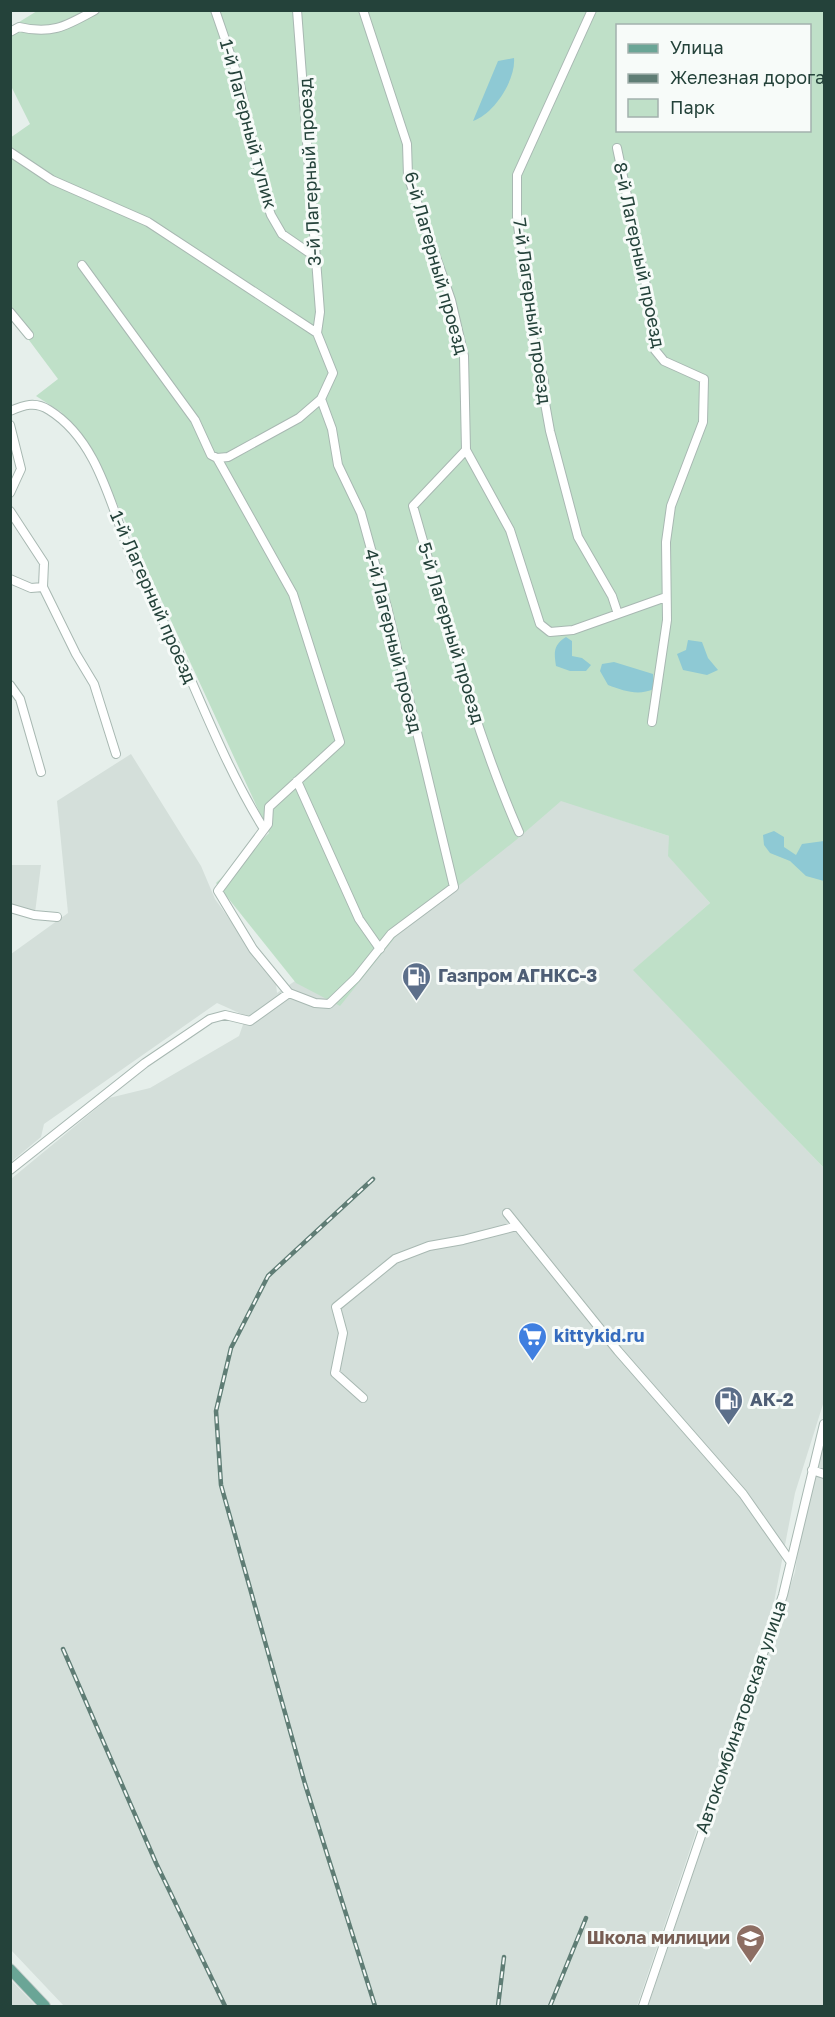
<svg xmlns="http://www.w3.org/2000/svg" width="835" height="2017" font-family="'Golos Text',sans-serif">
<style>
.built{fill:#d4dfda}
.green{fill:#bfe0c8;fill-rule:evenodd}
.water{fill:#8ec9d4}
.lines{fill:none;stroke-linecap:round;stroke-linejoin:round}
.minor-casing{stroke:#a8b8b2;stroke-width:10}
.major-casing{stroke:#c2cac8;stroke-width:12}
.minor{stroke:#fff;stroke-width:8}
.major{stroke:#6aa596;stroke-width:10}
.rail-casing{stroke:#5f7d75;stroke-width:4.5}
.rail{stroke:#f7fbf9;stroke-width:2;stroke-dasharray:7;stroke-linecap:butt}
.labels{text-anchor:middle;stroke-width:6;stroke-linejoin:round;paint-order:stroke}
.street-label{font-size:18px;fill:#24423a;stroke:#f7fbf9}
.service-label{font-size:18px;font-weight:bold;fill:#4e5e75;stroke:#f7fbf9;text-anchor:start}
.shop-label{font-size:18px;font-weight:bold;fill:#366cbe;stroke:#f7fbf9;text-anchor:start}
.education-label{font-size:18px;font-weight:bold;fill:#785e54;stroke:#f7fbf9;text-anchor:end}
</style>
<rect width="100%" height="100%" fill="#e6efeb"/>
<path class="built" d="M131,754L201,866L215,899L276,984L277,993L298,979L398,931L561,800L669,836V856L710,903L634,970L824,1168V1401L795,1493L774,1602L637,2006H64L11,1950V1179L109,1098L150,1088L239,1036L246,1016L217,1003L44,1124L41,1137L11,1162V954L68,913L57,801Z
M11,865H41L35,913L11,905Z
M824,1433V2006H648L795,1572L806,1493Z
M11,1980L36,2006H11Z"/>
<path class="green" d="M37,11H824V1168L633,970L710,903L668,856L669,836L561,801L516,840L397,935L340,1006L296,983L216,883L269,833L96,458L61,412L36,396L58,379L11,316L10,138L30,124L11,86V27ZM618,26H810V130H618Z"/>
<path class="water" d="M514,58C516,80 494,114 473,121L498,61Z
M566,637L572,641V656L582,658L591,665L586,671H570L556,666C554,653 553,645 566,637Z
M688,640L702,642L708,658L718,670L707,675L683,670L677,654L686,650Z
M614,662L653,674L654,689C638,696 624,691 608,685L600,671L602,664Z
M774,831L784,837V847L796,855L802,844L824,841V881L806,876L790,861L770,853L764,845L763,835Z"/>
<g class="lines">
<defs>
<path id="minor" d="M215,10L239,80L264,195L271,215L282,234L314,256
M297,10L320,312L317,333
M363,10L407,144L408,176L451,300L464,356L466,450L510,530L540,624L550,632L573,630L666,597
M592,10L517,175V217L532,336L544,381L543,392L550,431L578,537L612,596L618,614
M10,32L19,27C52,35 66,26 95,10
M617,148L656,333L655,350L664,361L704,379L703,422L671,506L666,542L667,620L652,722
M10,152L52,180L148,222L317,333L333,373L321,399L299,418L228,457L217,458L293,594L340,742L269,807L268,824L218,891L253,949L289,993L315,1003L329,1004L356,978L391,934L454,887L387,607L361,513L338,465L332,429L321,399
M82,265L195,420L211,455L217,458
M10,312L29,335
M10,411C24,405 35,401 49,410C99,441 111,508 132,559C146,591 164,621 179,653C206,713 229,773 264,829
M10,425L21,469L10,493
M466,450L413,506C445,616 473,727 519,832
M10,511L44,563L43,587L76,654L94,684L116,754
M10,579L31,588L43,587
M10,685L20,699L41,772
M297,781L359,919L380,949
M10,908L34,915L57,917
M10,1170L145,1063L210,1019L225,1015L250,1021L289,993
M507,1213L618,1351L743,1494L790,1561
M363,1398L335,1373L343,1333L336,1307L395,1259L429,1246L463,1240L517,1226
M812,1470L824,1474
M643,2006L783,1595L824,1424"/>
<path id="major" d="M10,1969L45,2006"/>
</defs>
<use href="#minor" class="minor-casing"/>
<use href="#major" class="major-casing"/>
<use href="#minor" class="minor"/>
<use href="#major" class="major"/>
<defs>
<path id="rail" d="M373,1179L268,1276L231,1348L216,1411L221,1485L305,1784L375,2006
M63,1649L156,1863L225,2006
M498,2006L504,1957
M550,2006L586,1918"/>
</defs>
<use href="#rail" class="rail-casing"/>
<use href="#rail" class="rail"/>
</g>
<defs>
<symbol id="fuel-pin" viewBox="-11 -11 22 30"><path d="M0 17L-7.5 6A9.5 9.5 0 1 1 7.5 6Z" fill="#5c6f8a" stroke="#f7fbf9"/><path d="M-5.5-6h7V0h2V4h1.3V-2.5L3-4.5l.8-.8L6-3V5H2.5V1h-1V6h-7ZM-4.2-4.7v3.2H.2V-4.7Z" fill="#fff"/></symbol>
<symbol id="supermarket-pin" viewBox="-11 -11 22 30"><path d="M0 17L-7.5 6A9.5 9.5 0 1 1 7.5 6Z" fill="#3f7fe0" stroke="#f7fbf9"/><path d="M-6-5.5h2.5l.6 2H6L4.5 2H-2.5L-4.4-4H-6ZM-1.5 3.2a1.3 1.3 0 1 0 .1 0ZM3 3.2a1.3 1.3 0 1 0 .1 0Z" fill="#fff"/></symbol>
<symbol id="university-pin" viewBox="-11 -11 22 30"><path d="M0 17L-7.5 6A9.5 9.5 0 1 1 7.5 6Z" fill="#8d6e63" stroke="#f7fbf9"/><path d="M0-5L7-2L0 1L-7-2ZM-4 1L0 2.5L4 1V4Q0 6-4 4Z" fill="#fff"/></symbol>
</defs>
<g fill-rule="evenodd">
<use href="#fuel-pin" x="400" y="960" width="33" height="45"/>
<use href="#supermarket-pin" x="516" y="1320" width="33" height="45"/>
<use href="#fuel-pin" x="712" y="1384" width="33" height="45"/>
<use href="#university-pin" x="734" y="1922" width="33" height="45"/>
</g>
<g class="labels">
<g class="street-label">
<text transform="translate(248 124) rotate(75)" y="6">1-й Лагерный тупик</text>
<text transform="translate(310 172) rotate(-93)" y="6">3-й Лагерный проезд</text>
<text transform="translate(639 255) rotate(78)" y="6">8-й Лагерный проезд</text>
<text transform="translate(436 263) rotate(74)" y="6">6-й Лагерный проезд</text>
<text transform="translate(532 311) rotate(82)" y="6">7-й Лагерный проезд</text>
<text transform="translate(153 597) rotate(66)" y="6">1-й Лагерный проезд</text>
<text transform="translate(451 633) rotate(73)" y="6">5-й Лагерный проезд</text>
<text transform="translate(393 641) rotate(76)" y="6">4-й Лагерный проезд</text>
<text transform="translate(741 1717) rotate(-71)" y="6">Автокомбинатовская улица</text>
</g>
<g class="service-label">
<text x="438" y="982">Газпром АГНКС-3</text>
<text x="750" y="1406">АК-2</text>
</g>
<g class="shop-label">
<text x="554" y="1342">kittykid.ru</text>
</g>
<g class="education-label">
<text x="730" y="1944">Школа милиции</text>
</g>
</g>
<rect width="835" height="2017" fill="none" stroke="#24423a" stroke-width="24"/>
<rect x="616" y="24" width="195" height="108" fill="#f7fbf9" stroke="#a3b1ad" stroke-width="1.5"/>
<rect x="628" y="44" width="30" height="9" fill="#6aa596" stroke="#a3b1ad" stroke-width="1.5"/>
<text x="670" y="54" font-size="18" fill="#24423a">Улица</text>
<rect x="628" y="74" width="30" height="9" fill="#5f7d75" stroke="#a3b1ad" stroke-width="1.5"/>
<text x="670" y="84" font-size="18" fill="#24423a">Железная дорога</text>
<rect x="628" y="99" width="30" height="18" fill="#bfe0c8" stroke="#a3b1ad" stroke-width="1.5"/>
<text x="670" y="114" font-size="18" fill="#24423a">Парк</text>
</svg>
